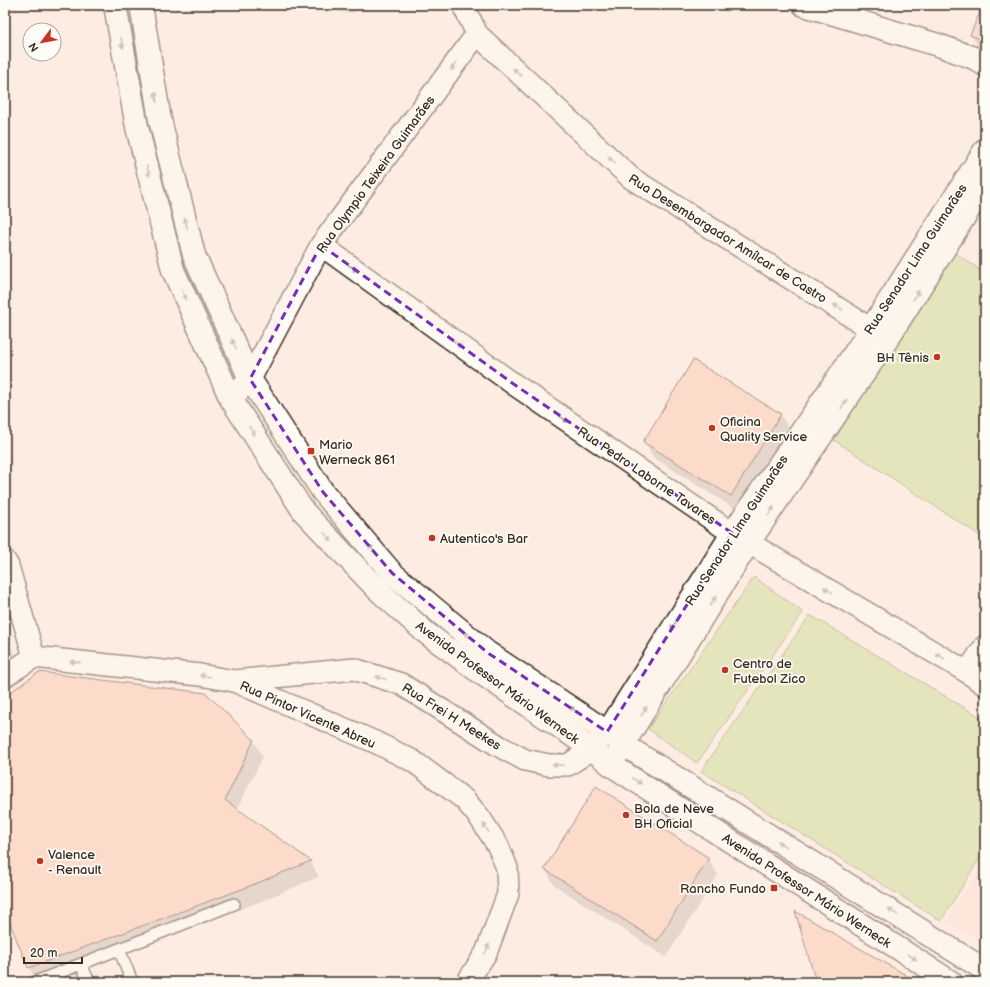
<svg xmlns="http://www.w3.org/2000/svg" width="990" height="987" font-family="'Balsamiq Sans',sans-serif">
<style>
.built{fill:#fde1d3}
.green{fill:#c7dc91;stroke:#818358}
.shadow{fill:#0003}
.building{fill:#fdc6b0;stroke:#3b2a1e}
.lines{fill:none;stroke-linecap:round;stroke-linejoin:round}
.lane-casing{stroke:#3b2a1e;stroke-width:14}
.street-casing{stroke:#3b2a1e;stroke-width:24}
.secondary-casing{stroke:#3b2a1e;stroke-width:25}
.lane{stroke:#fdfcf7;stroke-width:11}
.street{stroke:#fdfcf7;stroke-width:21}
.secondary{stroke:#fdfcf7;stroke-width:22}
.oneway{fill:#9c938a}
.marked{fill:none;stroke:#7b2cbf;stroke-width:3;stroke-dasharray:8 5;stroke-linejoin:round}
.poi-dot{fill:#c8321e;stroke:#fdfcf7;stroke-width:1.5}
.labels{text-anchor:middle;stroke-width:3.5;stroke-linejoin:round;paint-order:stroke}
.street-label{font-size:13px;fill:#3b2a1e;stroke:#fdfcf7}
.poi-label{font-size:13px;fill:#3b2a1e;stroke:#fdfcf7;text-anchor:start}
</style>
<rect width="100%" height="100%" fill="#fdece2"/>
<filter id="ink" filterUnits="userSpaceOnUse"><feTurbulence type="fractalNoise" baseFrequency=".025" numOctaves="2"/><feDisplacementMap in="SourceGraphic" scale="8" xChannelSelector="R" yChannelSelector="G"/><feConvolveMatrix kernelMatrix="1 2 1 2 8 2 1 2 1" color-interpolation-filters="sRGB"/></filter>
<g filter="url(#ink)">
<path class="built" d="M985,859V946L946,920Z"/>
<path class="green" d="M955,253L985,273V539L834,440Z
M754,577L803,612L697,763L648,729Z
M810,615L985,720V850L941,921L701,771Z"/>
<path class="shadow" d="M332,5H367L353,13L340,12L335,8Z
M984,5H985V50L978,47L971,34Z
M780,414L790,430L740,512L654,458L644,442Z
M5,638L17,658L5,667Z
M5,697L253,740L263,757L237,809L310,861L319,877L254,904L42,982H37L29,967L5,909Z
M596,787L708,859L718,875L666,957L554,885L545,869Z"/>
<path class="building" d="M983,5H985V41L970,35Z
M693,360L781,414L731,496L643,442Z
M39,672L206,693L254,740L225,800L311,861L245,888L28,968L5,911V696Z
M596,786L709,858L657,941L544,869Z
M795,911L918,982H816Z"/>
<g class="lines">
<defs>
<path id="lane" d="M119,949L132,982
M81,964L89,982
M35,982L234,904"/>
<path id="street" d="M463,5L477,34L631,178L882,336
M321,245L515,385L732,533L967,672L985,685
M231,399L250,379L321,245L477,34
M5,561L8,566L34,657
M34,657L200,675L234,681L375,742L413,761L444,784L465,800L480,818L498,846L507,868L508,894L486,953L467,982
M967,672L985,646
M5,676L34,657
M234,681L354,669L401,684L499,746L525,760L549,765H568L592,749L607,732L732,533L871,328L985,149
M611,765L749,543L888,339L985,185"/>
<path id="secondary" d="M115,5L137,127L173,270L231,399L304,512L377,589L425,632L475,669L592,749L611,765L951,982
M141,5L160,120L194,255L250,379L323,492L392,573L488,653L607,732L624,745L985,970
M804,5L938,45L974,58L985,65"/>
</defs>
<use href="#lane" class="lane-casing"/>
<use href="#street" class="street-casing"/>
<use href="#secondary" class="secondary-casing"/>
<use href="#lane" class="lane"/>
<use href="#street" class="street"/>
<use href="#secondary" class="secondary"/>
</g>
<defs><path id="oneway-solid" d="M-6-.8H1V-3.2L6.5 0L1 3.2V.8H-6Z"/></defs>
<g class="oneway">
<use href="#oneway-solid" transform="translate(122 43) rotate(80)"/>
<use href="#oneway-solid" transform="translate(454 66) rotate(126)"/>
<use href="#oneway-solid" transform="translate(517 72) rotate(-137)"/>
<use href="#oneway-solid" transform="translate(156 97) rotate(-100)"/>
<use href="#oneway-solid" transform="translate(612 160) rotate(-137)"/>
<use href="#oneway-solid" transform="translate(148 171) rotate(76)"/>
<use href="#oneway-solid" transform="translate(186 223) rotate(-104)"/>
<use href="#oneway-solid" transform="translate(353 268) rotate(36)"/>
<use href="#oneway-solid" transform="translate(184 295) rotate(66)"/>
<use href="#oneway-solid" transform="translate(916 295) rotate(-58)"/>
<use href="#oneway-solid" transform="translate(838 307) rotate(-148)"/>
<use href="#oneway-solid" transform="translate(234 344) rotate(-114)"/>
<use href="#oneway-solid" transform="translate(458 344) rotate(36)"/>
<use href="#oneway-solid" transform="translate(844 404) rotate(-56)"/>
<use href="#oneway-solid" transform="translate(564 419) rotate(34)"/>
<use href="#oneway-solid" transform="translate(252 431) rotate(57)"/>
<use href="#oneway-solid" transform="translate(771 511) rotate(-56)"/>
<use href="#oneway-solid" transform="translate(328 537) rotate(47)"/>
<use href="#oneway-solid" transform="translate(372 549) rotate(-130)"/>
<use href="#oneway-solid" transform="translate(828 590) rotate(-149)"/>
<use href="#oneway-solid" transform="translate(713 601) rotate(-58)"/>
<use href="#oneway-solid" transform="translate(674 625) rotate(122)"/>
<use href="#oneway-solid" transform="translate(468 636) rotate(-140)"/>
<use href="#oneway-solid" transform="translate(940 656) rotate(-149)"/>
<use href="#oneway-solid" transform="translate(75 662) rotate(-174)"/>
<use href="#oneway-solid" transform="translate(205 676) rotate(-171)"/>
<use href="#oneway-solid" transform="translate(381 678) rotate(-162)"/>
<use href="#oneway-solid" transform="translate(574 710) rotate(-147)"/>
<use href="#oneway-solid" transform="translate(644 711) rotate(-58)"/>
<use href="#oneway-solid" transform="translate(558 765) rotate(-178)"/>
<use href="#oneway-solid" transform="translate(637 781) rotate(32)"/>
<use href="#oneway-solid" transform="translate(486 828) rotate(-123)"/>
<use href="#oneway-solid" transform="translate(782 844) rotate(-148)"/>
<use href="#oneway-solid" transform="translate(893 912) rotate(-148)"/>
<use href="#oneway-solid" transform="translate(487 949) rotate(-67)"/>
<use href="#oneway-solid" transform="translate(912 957) rotate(33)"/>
</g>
</g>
<path d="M0 0H990V987H0ZM321,245L515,385L732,533L607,732L488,653L392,573L323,492L250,379Z" fill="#fdece2" fill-opacity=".55" fill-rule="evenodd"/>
<path class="marked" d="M321,245L515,385L732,533L607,732L488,653L392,573L323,492L250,379Z"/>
<g class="poi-dot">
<circle cx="937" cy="357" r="4"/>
<circle cx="712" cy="428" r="4"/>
<rect x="307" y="447" width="8" height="8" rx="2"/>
<circle cx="432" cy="538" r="4"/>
<circle cx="725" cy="670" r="4"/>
<circle cx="626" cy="815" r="4"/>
<circle cx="40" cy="861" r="4"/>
<rect x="770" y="884" width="8" height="8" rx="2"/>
</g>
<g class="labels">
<g class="street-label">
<text transform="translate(375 174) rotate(-54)" y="5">Rua Olympio Teixeira Guimarães</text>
<text transform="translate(728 238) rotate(32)" y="5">Rua Desembargador Amílcar de Castro</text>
<text transform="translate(915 259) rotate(-57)" y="5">Rua Senador Lima Guimarães</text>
<text transform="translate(647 475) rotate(34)" y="5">Rua Pedro Laborne Tavares</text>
<text transform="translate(736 530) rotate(-57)" y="5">Rua Senador Lima Guimarães</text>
<text transform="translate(498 682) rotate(36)" y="5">Avenida Professor Mário Werneck</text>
<text transform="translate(308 714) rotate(24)" y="5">Rua Pintor Vicente Abreu</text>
<text transform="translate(452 716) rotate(32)" y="5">Rua Frei H Meekes</text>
<text transform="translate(807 890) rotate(33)" y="5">Avenida Professor Mário Werneck</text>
</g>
<g class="poi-label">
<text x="929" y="362" text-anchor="end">BH Tênis</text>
<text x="720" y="426">Oficina<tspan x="720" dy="15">Quality Service</tspan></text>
<text x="319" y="449">Mario<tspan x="319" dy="15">Werneck 861</tspan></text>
<text x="440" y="543">Autentico's Bar</text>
<text x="733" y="668">Centro de<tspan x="733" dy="15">Futebol Zico</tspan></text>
<text x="634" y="813">Bola de Neve<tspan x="634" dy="15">BH Oficial</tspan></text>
<text x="48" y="859">Valence<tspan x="48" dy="15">- Renault</tspan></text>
<text x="766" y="893" text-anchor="end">Rancho Fundo</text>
</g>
</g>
<rect width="990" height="987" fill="none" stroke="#fdfcf7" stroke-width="20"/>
<rect x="10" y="10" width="970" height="967" fill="none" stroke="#3b2a1e" stroke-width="1.5" filter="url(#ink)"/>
<g transform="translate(42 42) rotate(238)"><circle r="19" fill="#fdfcf7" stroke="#afa8a0"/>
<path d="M0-3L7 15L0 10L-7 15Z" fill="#c8321e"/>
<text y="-6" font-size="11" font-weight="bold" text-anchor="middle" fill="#3b2a1e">N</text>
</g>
<path d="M24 957v6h58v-6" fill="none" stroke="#3b2a1e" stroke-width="2"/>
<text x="30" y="957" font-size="12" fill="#3b2a1e" stroke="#fdfcf7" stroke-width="3" paint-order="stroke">20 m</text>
</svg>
